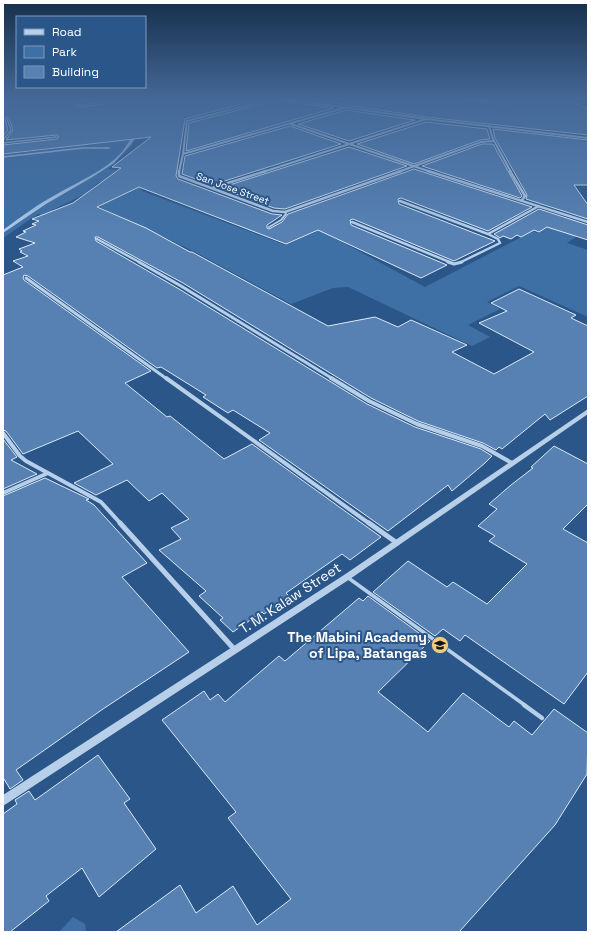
<svg xmlns="http://www.w3.org/2000/svg" width="591" height="935" font-family="'Space Grotesk',sans-serif">
<style>
.green{fill:#3f70a5}
.lines{fill:none;stroke-linecap:round;stroke-linejoin:round}
.stream{fill:#accae9;fill-rule:evenodd}
.building{fill:#5681b2;stroke:#dbe8f7}
.service-far2{stroke:#b7cfe8;stroke-width:1.5}
.service-far1{stroke:#b7cfe8;stroke-width:3.5}
.service{stroke:#b7cfe8;stroke-width:4.5}
.pedestrian{stroke:#b7cfe8;stroke-width:2}
.minor-far4{stroke:#b7cfe8;stroke-width:2}
.minor-far3{stroke:#b7cfe8;stroke-width:2.5}
.minor-far2{stroke:#b7cfe8;stroke-width:3}
.minor-far1{stroke:#b7cfe8;stroke-width:4}
.minor{stroke:#b7cfe8;stroke-width:5}
.tertiary{fill:#b7cfe8;fill-rule:evenodd}
.labels{text-anchor:middle;stroke-width:4;stroke-linejoin:round;paint-order:stroke}
.far-street-label{font-size:10px;fill:#fff;stroke:#2a5689}
.near-street-label{font-size:14px;fill:#fff;stroke:#2a5689}
.near-poi-label{font-size:14px;font-weight:bold;fill:#fff;stroke:#2a5689;text-anchor:end}
</style>
<rect width="100%" height="100%" fill="#2a5689"/>
<path class="green" d="M89,120L140,131L131,147L108,169L117,170L106,180L98,183L85,194L52,210L58,214L50,217L38,214L3,238V155L127,140L126,138Z
M138,184L142,191L285,245L320,230L425,287L533,231L538,233L564,218L588,229L567,243L588,250V317L519,286L487,302L500,309L468,325L490,337L472,346L348,287L333,288L291,304L193,251L149,230L146,231L100,207L101,206L91,202Z
M73,917L85,924L86,932H59Z"/>
<g class="lines">
<path class="stream" d="M136,131L139,132L131,144L114,163L94,176L46,204L3,233V230C21,217 38,204 57,194C79,181 105,171 122,152C127,145 131,138 136,131Z"/>
</g>
<path class="building" d="M3,98H87L74,102V105L80,107L103,104L107,101L106,98H264L185,119L176,176L178,179L272,214L282,215L267,225V228L269,229L282,222L288,214L414,169L532,207L488,231L401,198L398,199L399,204L495,241L454,261L353,219L350,220L351,225L447,265L421,278L318,230L286,244L139,187L97,207L146,228L190,252H192L328,326L375,317L398,327L411,320L467,345L452,352L494,374L534,352L479,323L507,311L491,303L519,289L576,315L571,318L588,326V396L550,420L545,414L502,449L499,447L496,450L483,443L418,421L371,398L183,283L98,237H95L96,241L179,289L367,404L415,427L481,449L492,456L485,463L452,491L448,485L388,531L259,440L270,433L233,410L228,413L203,397L206,395L161,367L157,368L28,276L24,275L23,278L24,280L151,371L125,383L167,417L170,416L224,459L252,444L381,537L350,560L342,554L286,593L289,596L264,614L262,612L233,632L220,620L223,618L199,596L206,591L159,550L181,539L171,528L189,519L162,493L149,501L127,480L96,495L74,483L113,464L78,431L23,454L6,431L3,430V275L23,267L13,261L28,256L20,252L22,251L19,249L35,243L16,237L26,232L23,231L36,225L32,224L39,221L32,219L73,203L121,168L112,167L151,137L3,154V145L57,139L59,137L57,135L6,140L13,130L9,118L6,117L5,119L8,130L3,136Z
M277,98L280,100L334,108L186,151L189,123L276,100Z
M299,98H460L462,100L506,104L516,103L519,98H565L588,109V135L426,117Z
M346,110L415,120L349,141L298,124Z
M426,122L487,129L490,139L480,140L414,164L357,144Z
M290,126L341,144L212,185L182,174L185,156Z
M493,129L588,140V185H574L588,205V219L526,199L527,195L495,138Z
M482,144H493L522,196L520,198L422,166Z
M349,147L407,166L285,209L274,208L220,188Z
M539,209L588,225V240L547,227L539,232L534,230L521,237L517,235L511,239L503,236L500,238L494,234Z
M3,439L17,457L11,460L37,474L3,489Z
M554,446L588,464V504L563,529L588,543V672L564,704L465,635L460,641L443,629L435,636L373,592L408,561L447,587L453,582L487,604L527,564L489,541L495,536L478,526L497,509L489,504L511,485L533,468L531,467Z
M45,478L89,499L86,500L94,505L147,563L122,577L189,652L103,709L16,770L23,780L10,789L4,779H3V496Z
M368,596L430,641L378,692L428,732L463,693L509,727L514,721L532,735L554,709L588,733L587,774L555,825L459,932H116L180,885L196,913L233,886L257,925L291,899L228,818L236,812L162,720L204,691L210,700L218,694L225,702L279,656L285,661L359,598L363,601Z
M98,755L130,799L124,803L156,849L99,897L82,868L46,896L49,901L10,932H3V814L17,804L15,800L29,791L35,800Z"/>
<g class="lines">
<path class="service-far2" d="M98,98L76,103L80,105L102,102L105,100L102,98
M3,140L11,130L7,119
M3,143L57,137
M3,157L83,148H109"/>
<path class="service-far1" d="M347,577L526,706"/>
<path class="service" d="M524,705L542,718"/>
<path class="pedestrian" d="M269,227L281,220L286,214L285,212"/>
<path class="minor-far4" d="M280,98L426,119L588,138
M462,98L506,102L515,101L517,98
M291,124L431,172
M489,126L493,139L511,172
M183,154L344,108
M179,172L183,154L187,121L275,98
M263,172L426,119
M398,172L481,142L493,141"/>
<path class="minor-far3" d="M179,171V176L273,211L285,212L401,171
M428,171L588,222
M510,171L525,196L522,200
M212,188L266,171
M400,201L488,234L539,206
M352,222L452,263
M97,239L141,263
M459,263L500,243L498,239L488,234"/>
<path class="minor-far2" d="M139,262L181,286L333,379
M448,262L454,264L462,262
M26,278L167,379"/>
<path class="minor-far1" d="M166,378L370,524
M331,378L369,401L417,424L482,446L512,463
M3,433L20,456L26,461L101,502L121,524
M3,493L48,473"/>
<path class="minor" d="M120,523L235,650
M369,523L397,543"/>
<path class="tertiary" d="M588,409V414L350,579L3,806V795L344,575Z"/>
</g>
<linearGradient id="sky" x2="0" y2="1"><stop stop-color="#172f4b"/><stop offset="0.43" stop-color="#446897"/><stop offset="1" stop-color="#446897" stop-opacity="0"/></linearGradient>
<rect width="591" height="229" fill="url(#sky)"/>
<defs>
<symbol id="school-disc" viewBox="-11 -11 22 22"><circle r="9.5" fill="#efcb7f" stroke="#2a5689"/><path d="M0-5L7-2L0 1L-7-2ZM-4 1L0 2.5L4 1V4Q0 6-4 4Z" fill="#111"/></symbol>
</defs>
<g fill-rule="evenodd">
<use href="#school-disc" x="430" y="635" width="20" height="20"/>
</g>
<g class="labels">
<g class="far-street-label">
<text transform="translate(233 188) rotate(20)" y="4">San Jose Street</text>
</g>
<g class="near-street-label">
<text transform="translate(290 598) rotate(-33)" y="5">T. M. Kalaw Street</text>
</g>
<g class="near-poi-label">
<text x="427" y="642">The Mabini Academy<tspan x="427" dy="16">of Lipa, Batangas</tspan></text>
</g>
</g>
<rect width="591" height="935" fill="none" stroke="#ffffff" stroke-width="8"/>
<rect x="16" y="16" width="130" height="72" fill="#2a5689" stroke="#7f9ab8"/>
<rect x="24" y="29" width="20" height="6" fill="#b7cfe8" stroke="#7f9ab8"/>
<text x="52" y="36" font-size="12" fill="#ffffff">Road</text>
<rect x="24" y="46" width="20" height="12" fill="#3f70a5" stroke="#7f9ab8"/>
<text x="52" y="56" font-size="12" fill="#ffffff">Park</text>
<rect x="24" y="66" width="20" height="12" fill="#5681b2" stroke="#7f9ab8"/>
<text x="52" y="76" font-size="12" fill="#ffffff">Building</text>
</svg>
